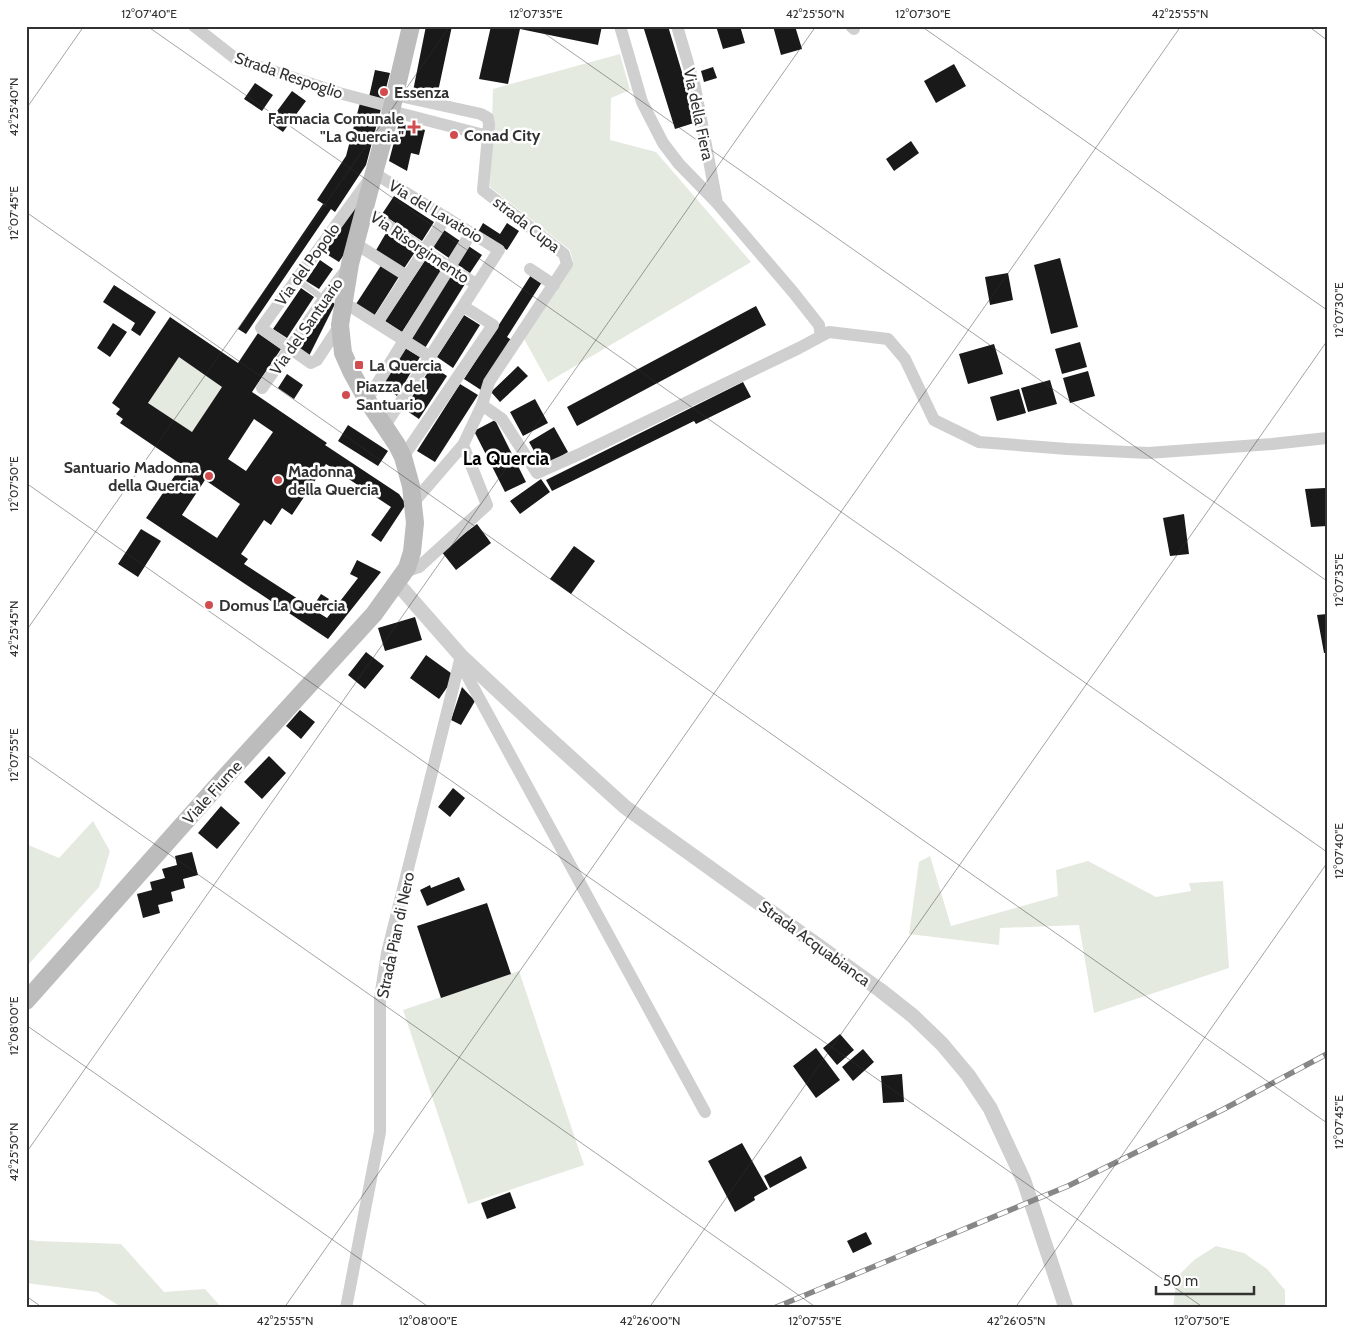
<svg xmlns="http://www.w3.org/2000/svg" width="1353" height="1334" font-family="Cabin,sans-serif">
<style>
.green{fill:#e4eadf}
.building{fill:#191919;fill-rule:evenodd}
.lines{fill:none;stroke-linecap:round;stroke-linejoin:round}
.service{stroke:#cfcfcf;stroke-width:6}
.minor{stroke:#cfcfcf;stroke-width:12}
.tertiary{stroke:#cfcfcf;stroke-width:15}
.secondary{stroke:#bcbcbc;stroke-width:18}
.rail-casing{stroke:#878787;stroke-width:5.5}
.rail{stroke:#fff;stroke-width:4;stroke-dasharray:11;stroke-linecap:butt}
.ticks{fill:none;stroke:#323232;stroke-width:1;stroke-opacity:0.45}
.poi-dot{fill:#d14c4f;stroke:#fff;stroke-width:2}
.labels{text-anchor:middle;stroke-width:5;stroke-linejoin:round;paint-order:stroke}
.street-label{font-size:16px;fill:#323232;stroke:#fff}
.poi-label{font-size:16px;font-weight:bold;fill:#323232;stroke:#fff;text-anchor:start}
.quarter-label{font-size:19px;font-weight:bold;fill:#000;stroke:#fff}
.neatline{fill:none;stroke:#323232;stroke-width:2}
.ticks-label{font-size:12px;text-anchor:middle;fill:#323232}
</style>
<rect width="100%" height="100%" fill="#fff"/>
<path class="green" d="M620,54L630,90L611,98L610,140L656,152L751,262L548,382L523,337L571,267L573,261L570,250L490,187L493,89Z
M179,357L222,387L192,432L148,403Z
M93,821L110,851L99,887L26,967V844L59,858Z
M930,856L951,926L1058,896L1056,870L1088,861L1156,897L1191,891L1189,883L1223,881L1229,968L1094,1013L1079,925L1000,928L999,945L909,934L919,862Z
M519,971L584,1165L468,1204L403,1010Z
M26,1239L37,1241L121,1244L164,1292L205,1289L222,1308H123L97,1292L26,1283Z
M1216,1246L1244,1253L1267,1269L1285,1290V1308H1173L1177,1277L1194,1260Z"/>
<path class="building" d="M426,26H452L436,101L412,96Z
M491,26H602L598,45L520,29L508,84L479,79Z
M643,26H668L697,122L675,129Z
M716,26H740L745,43L723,49Z
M773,26H795L802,49L781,55Z
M954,64L966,86L936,103L924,81Z
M713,67L717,78L704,82L701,71Z
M375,70L390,73L383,100L369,97Z
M255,83L273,95L262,111L244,99Z
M292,91L306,101L283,132L269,122Z
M360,103L381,109L366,165L335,212L331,209L246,334L238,329L323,204L328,207L317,200L346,156Z
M399,123L425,130L419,155L411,153L407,171L389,161Z
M911,141L919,153L894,171L886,159Z
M394,196L434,222L422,241L382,214Z
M353,206L361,211L353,241L339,262L323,252Z
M483,223L500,234L507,223L519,231L507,250L478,232Z
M444,230L460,241L449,258L433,247Z
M386,233L415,252L403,270L375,252Z
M467,245L482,255L470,273L455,263Z
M1060,258L1078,327L1051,334L1034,265Z
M426,259L442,270L402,332L385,321Z
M320,260L333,269L319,289L306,281Z
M382,264L400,275L374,316L356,304Z
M1008,273L1013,300L990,305L985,277Z
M450,275L465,284L425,348L410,339Z
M531,275L542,282L507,337L513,341L481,390L464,379Z
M114,285L156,312L140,336L131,330L135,323L103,302Z
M301,288L314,297L287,338L273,329Z
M328,299L335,304L309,356L296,347Z
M756,306L766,325L577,426L567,407Z
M464,315L480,325L453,368L437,357Z
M170,317L238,363L258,333L281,349L252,392L327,443L325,445L399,494L406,504L381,542L371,535L391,507L326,464L292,515L282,508L271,525L264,520L241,554L248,559L244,564L312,608L321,594L329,599L319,613L327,618L358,578L350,574L357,560L381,572L328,639L146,518L182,465L120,423L123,419L116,414L120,409L112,403ZM179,357L222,387L192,432L148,403ZM254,419L273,432L246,471L228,459ZM205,480L240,504L217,538L182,515Z
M113,323L127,332L110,357L97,348Z
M1080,342L1087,367L1062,374L1055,349Z
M994,344L1003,374L968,384L959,354Z
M405,348L420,357L397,396L382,386Z
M432,366L447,376L419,419L404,409Z
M518,366L528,376L500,402L491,392Z
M1088,371L1095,396L1070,403L1063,378Z
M287,374L303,385L294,399L278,388Z
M1050,380L1057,404L1028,412L1021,388Z
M743,382L751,397L696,424L694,421L552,491L546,480Z
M460,384L478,395L435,462L417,451Z
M1019,389L1026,413L997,421L990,397Z
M535,399L548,423L523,436L510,412Z
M495,420L526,482L505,492L474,431Z
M348,425L388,451L378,466L338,441Z
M554,427L568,452L543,467L529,442Z
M541,479L550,492L520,514L510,501Z
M1325,488L1327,496V526L1311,527L1305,489Z
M1184,514L1189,554L1170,556L1163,518Z
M477,524L491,543L456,570L441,551Z
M141,529L161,541L138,577L118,564Z
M574,546L595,561L571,594L550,579Z
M1327,614V653H1324L1317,615Z
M415,617L422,640L385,651L378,628Z
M366,652L384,666L365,689L348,675Z
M426,655L455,676L439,699L410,678Z
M462,687L475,701L461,725L451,720Z
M300,710L315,722L301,739L286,726Z
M269,756L286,773L262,799L244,782Z
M453,788L465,798L450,817L438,807Z
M221,806L240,823L217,849L198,833Z
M192,852L198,875L183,879L185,888L171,892L173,901L158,905L160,913L143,918L137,894L152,890L150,882L165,878L162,869L177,865L175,856Z
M459,877L465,890L427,906L420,890L430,885L431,888Z
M487,903L511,974L441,998L417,926Z
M840,1034L854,1050L837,1065L823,1048Z
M816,1048L840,1080L816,1098L793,1066Z
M863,1049L874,1062L853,1081L842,1067Z
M902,1074L904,1102L883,1103L881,1076Z
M742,1143L768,1189L754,1197L755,1200L735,1212L708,1161Z
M801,1156L807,1168L770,1188L764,1176Z
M510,1192L516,1208L487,1219L481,1203Z
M866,1232L872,1244L853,1253L847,1241Z"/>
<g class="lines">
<path class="service" d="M296,279L324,299"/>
<path class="minor" d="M194,26L236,59L339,93L392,107
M620,26L642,102L663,143L679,164L717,203L793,292L819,325L821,336
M677,26L695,87L717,203
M851,26L854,29
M395,95L481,114L488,118L489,125L483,190L564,254L567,264L489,382L482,405L463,445L413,503
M391,111L488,136
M365,209L424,251L476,284
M356,244L407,276
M530,269L554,285
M342,307L353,308L429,356
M377,323L446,217
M340,325L317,360L311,363L261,328L374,173L499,250L463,306L493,325L403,457
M262,388L324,299L349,266
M367,400L471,233
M482,405L502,419L537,473L582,453L799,348L829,332L888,339L905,359L934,420L979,442L1067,449L1148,453L1272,444L1327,438
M384,427L463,306
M404,572L419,567L487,505L463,445
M462,659L465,672L705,1112
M346,1308L380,1132V998L387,953L461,656"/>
<path class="tertiary" d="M397,583L461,656L539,729L625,807L880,990L913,1016L942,1044L968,1075L990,1108L1024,1181L1066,1308"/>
<path class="secondary" d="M26,1001L225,777L374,614L407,568L412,552L415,523L411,486L403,457L397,445L367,400L352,373L343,353L340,325L350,264L374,173L391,111L411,26"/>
<defs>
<path id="rail" d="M774,1308L1068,1186L1222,1110L1327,1054"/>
</defs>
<use href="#rail" class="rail-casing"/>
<use href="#rail" class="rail"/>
</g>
<path class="ticks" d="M147,26L1327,852M534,26L1327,581M921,26L1327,310M1308,26L1327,40M26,109L84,26M26,212L1327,1123M26,483L1204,1308M26,631L450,26M26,754L817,1308M26,1025L430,1308M26,1153L816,26M26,1296L43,1308M284,1308L1181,26M649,1308L1327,341M1015,1308L1327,863"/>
<g class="poi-dot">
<circle cx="384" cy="92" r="5"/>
<path d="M411.5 119.5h5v5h5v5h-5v5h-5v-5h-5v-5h5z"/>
<circle cx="454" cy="135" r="5"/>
<rect x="354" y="360" width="10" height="10" rx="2.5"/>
<circle cx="346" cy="395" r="5"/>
<circle cx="209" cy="476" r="5"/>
<circle cx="278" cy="480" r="5"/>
<circle cx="209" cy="605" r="5"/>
</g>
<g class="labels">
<g class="street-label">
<text transform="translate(289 75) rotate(19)" y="6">Strada Respoglio</text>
<text transform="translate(699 114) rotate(78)" y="6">Via della Fiera</text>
<text transform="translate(436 211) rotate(31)" y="6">Via del Lavatoio</text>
<text transform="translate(527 224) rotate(38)" y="6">strada Cupa</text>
<text transform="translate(420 247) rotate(34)" y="6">Via Risorgimento</text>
<text transform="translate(307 264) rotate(-54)" y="6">Via del Popolo</text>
<text transform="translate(306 326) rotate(-55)" y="6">Via del Santuario</text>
<text transform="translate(212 792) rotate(-48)" y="6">Viale Fiume</text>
<text transform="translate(395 935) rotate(-78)" y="6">Strada Pian di Nero</text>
<text transform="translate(815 943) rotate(36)" y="6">Strada Acquabianca</text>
</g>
<g class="poi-label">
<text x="394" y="98">Essenza</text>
<text x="404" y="124" text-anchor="end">Farmacia Comunale<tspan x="404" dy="18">"La Quercia"</tspan></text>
<text x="464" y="141">Conad City</text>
<text x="369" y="371">La Quercia</text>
<text x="356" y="392">Piazza del<tspan x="356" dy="18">Santuario</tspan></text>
<text x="199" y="473" text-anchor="end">Santuario Madonna<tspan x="199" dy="18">della Quercia</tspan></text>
<text x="288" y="477">Madonna<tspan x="288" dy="18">della Quercia</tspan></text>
<text x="219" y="611">Domus La Quercia</text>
</g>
<g class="quarter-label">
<text x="506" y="465">La Quercia</text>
</g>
</g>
<rect width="1353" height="1334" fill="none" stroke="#ffffff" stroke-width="55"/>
<path d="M1156 1286v8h98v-8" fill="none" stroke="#323232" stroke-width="2.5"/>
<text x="1163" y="1286" font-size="15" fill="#323232" stroke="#ffffff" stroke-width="4" paint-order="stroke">50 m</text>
<rect x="28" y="28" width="1298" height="1278" class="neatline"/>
<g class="ticks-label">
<text x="149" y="18">12°07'40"E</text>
<text x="536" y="18">12°07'35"E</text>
<text x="815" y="18">42°25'50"N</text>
<text x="923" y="18">12°07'30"E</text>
<text x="1180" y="18">42°25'55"N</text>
<text transform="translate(14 107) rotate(-90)" y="4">42°25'40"N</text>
<text transform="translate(14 213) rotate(-90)" y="4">12°07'45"E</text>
<text transform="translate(1339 310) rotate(-90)" y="4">12°07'30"E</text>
<text transform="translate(14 484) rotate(-90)" y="4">12°07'50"E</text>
<text transform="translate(1339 580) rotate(-90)" y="4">12°07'35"E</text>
<text transform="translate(14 629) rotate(-90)" y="4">42°25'45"N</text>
<text transform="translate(14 755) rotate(-90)" y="4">12°07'55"E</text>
<text transform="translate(1339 851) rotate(-90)" y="4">12°07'40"E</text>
<text transform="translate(14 1026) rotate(-90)" y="4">12°08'00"E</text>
<text transform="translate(1339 1122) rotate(-90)" y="4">12°07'45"E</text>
<text transform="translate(14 1152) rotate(-90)" y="4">42°25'50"N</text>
<text x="285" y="1325">42°25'55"N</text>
<text x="428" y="1325">12°08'00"E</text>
<text x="650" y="1325">42°26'00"N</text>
<text x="815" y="1325">12°07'55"E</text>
<text x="1016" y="1325">42°26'05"N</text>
<text x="1202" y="1325">12°07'50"E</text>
</g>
</svg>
